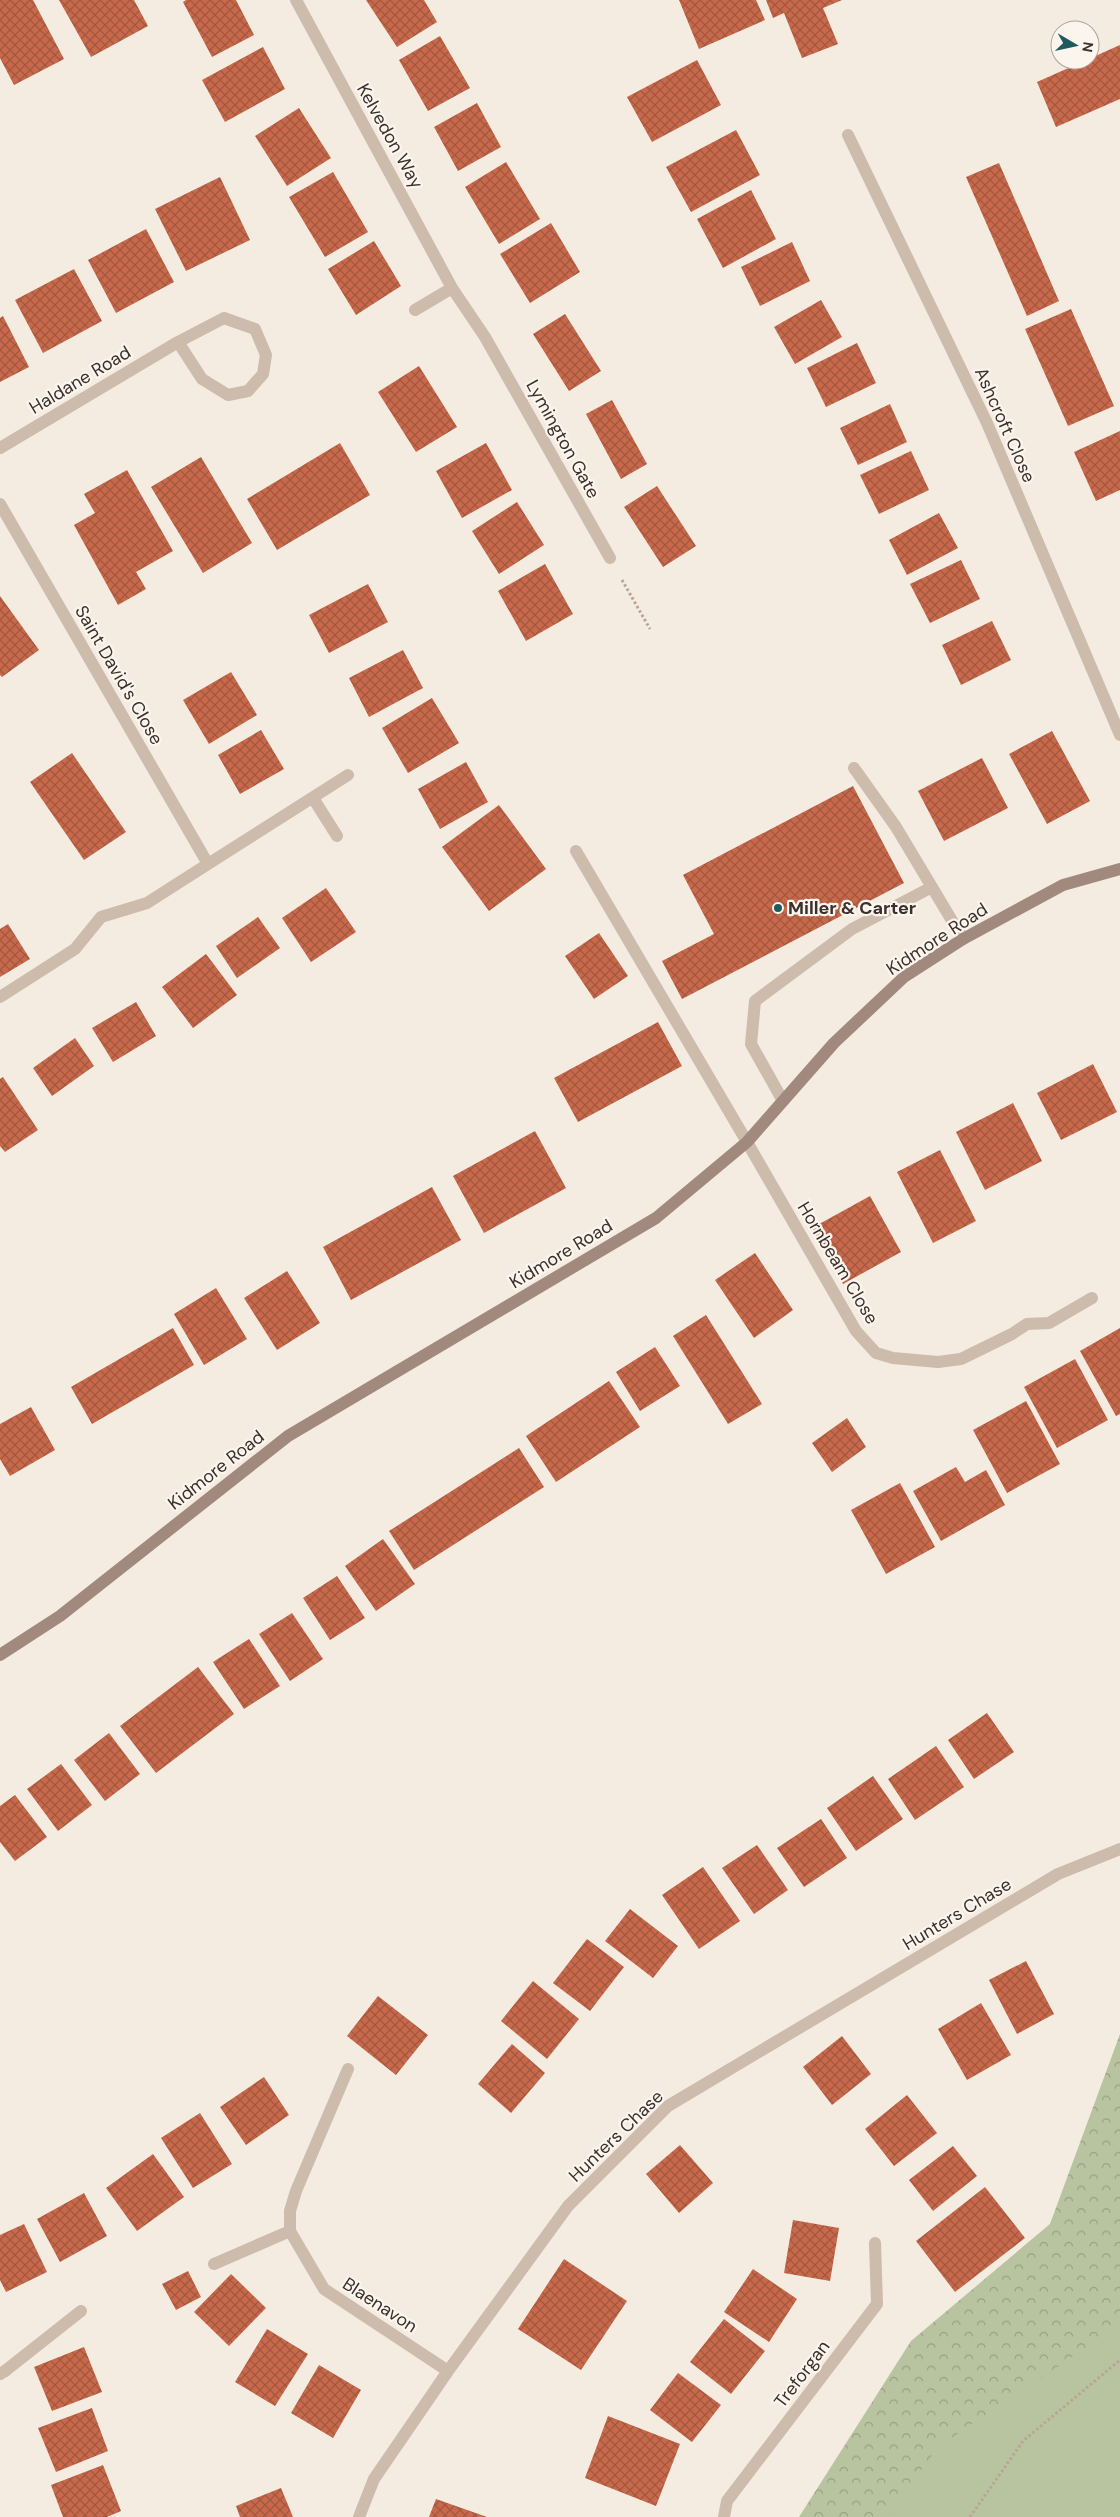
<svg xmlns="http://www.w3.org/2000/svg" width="1120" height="2517" font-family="'DM Sans',sans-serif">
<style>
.grass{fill:#b8c4a0}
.forest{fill:url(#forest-crowns)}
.building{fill:url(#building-cross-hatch)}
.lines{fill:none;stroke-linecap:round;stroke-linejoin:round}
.path{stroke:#b9a596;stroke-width:3;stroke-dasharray:2.5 2.5;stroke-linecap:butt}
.lane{stroke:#cdbbac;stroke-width:12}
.street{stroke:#cdbbac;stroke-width:12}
.secondary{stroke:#a18a7d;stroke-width:12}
.poi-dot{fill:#1f5a5e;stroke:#fbf5ee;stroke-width:2}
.labels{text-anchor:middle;stroke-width:4.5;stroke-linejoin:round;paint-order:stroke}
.street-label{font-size:18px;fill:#3b302b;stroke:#fbf5ee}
.poi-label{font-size:18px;font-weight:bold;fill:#3b302b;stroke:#fbf5ee;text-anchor:start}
</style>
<defs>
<pattern id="forest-crowns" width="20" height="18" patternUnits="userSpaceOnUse" patternTransform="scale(1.25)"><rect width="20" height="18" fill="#b8c4a0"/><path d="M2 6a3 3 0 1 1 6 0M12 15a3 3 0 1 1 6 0" fill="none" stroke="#97a083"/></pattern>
<pattern id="building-cross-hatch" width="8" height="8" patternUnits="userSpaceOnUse" patternTransform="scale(1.25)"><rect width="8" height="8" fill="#c8694b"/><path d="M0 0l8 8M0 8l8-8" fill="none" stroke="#a4573f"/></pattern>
</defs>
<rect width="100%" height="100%" fill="#f4ebe1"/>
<path class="grass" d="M1120,2076V2517H863L1031,2271L1095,2114Z"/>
<path class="forest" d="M1120,2034V2325L938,2447L888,2517H799L911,2341L1050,2224Z"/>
<path class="building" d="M0,0H33L64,59L14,85L0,58Z
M59,0H134L148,26L91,57Z
M186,0H236L254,35L212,57L183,2Z
M366,0H424L437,22L397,47Z
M679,0H756L765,20L699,49Z
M766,0H842L823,8L838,44L802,58L784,13L773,18Z
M440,36L470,88L428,111L399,60Z
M1120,45V99L1056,127L1037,82Z
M263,47L285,89L225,122L202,80Z
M697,60L721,105L652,142L627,97Z
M477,103L501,147L458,171L434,127Z
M299,108L331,158L287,186L255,136Z
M736,130L760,175L691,212L666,167Z
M506,162L540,219L499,244L465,187Z
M999,163L1059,301L1027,316L966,177Z
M333,172L368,232L325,257L289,197Z
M220,177L250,240L186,271L155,209Z
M751,190L776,239L723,268L697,219Z
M551,223L580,272L530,303L500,254Z
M146,229L174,282L116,313L88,260Z
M374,241L401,286L356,315L328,269Z
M792,242L810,281L760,306L741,267Z
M74,269L102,321L43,353L15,300Z
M821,300L842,337L795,364L774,327Z
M1071,309L1114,406L1068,426L1025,329Z
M565,314L601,371L569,391L533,334Z
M3,316L29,367L0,382V318Z
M857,343L876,383L826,407L807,368Z
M419,366L457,427L416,452L378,392Z
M612,400L647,464L621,479L586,414Z
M890,404L907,442L858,465L840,428Z
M1120,431V490L1096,501L1074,452Z
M340,443L370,495L277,550L247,499Z
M486,443L512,490L462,518L436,471Z
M911,451L929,490L879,514L860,475Z
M201,457L252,543L203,573L151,487Z
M127,470L173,551L136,572L146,589L118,605L74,525L95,513L84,494Z
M657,486L696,546L663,567L624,507Z
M517,502L544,545L499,574L472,531Z
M939,513L958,548L907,575L889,540Z
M961,560L980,599L930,623L910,584Z
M545,564L573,614L526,641L498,591Z
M368,584L388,622L329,653L309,615Z
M0,596L39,650L2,677L0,675Z
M992,621L1011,660L961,685L942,645Z
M403,650L423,688L369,717L349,678Z
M231,672L257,715L209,744L183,700Z
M432,698L459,743L408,773L382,728Z
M261,730L284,769L240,794L218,755Z
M1052,731L1090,801L1047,824L1009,754Z
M72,753L126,832L84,860L30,782Z
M982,758L1008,808L944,841L918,791Z
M466,762L488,802L440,829L418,789Z
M853,786L904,883L682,999L662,961L714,934L683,875Z
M499,805L546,869L489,911L442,847Z
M326,888L356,932L311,962L282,918Z
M258,917L280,948L237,978L216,946Z
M8,924L30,959L0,977V929Z
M599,933L628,976L594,999L565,956Z
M206,954L237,995L193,1028L162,987Z
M136,1002L156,1036L113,1062L92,1028Z
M658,1022L682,1066L578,1122L554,1078Z
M75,1038L94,1066L52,1096L33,1068Z
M1093,1064L1117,1112L1061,1140L1037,1093Z
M3,1077L38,1130L5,1152L0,1146V1079Z
M1013,1103L1042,1161L985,1190L956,1132Z
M535,1131L566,1188L484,1233L453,1176Z
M940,1150L976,1221L933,1243L897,1172Z
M432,1187L461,1240L351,1300L323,1247Z
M870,1196L901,1252L843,1284L812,1228Z
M755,1253L793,1310L754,1338L715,1280Z
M287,1271L320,1323L277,1350L244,1298Z
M216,1288L247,1339L204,1365L174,1314Z
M706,1315L762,1404L728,1424L673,1336Z
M173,1328L194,1365L92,1424L71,1387Z
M1120,1328V1414L1116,1416L1080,1351Z
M655,1347L680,1386L640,1411L616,1372Z
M1075,1359L1108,1420L1057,1448L1024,1387Z
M609,1381L640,1427L556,1482L526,1436Z
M1026,1401L1060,1464L1007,1493L973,1430Z
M31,1407L55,1450L10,1476L0,1459V1424Z
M847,1418L866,1447L832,1472L812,1443Z
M519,1448L544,1487L414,1570L389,1531Z
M956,1467L965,1482L986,1470L1005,1505L941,1541L913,1491Z
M900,1483L935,1547L886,1574L851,1510Z
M383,1539L415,1584L376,1611L345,1566Z
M337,1576L365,1618L330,1640L303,1598Z
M292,1613L323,1659L290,1681L259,1634Z
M249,1639L280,1686L244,1709L213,1662Z
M198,1667L234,1714L156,1773L120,1726Z
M987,1713L1014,1752L974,1779L948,1740Z
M109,1733L140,1774L105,1801L74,1760Z
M936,1746L964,1787L915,1820L888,1779Z
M61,1764L92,1805L58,1831L27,1789Z
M873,1776L903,1819L856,1851L827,1808Z
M15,1795L47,1837L15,1861L0,1842V1806Z
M821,1819L847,1858L804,1887L777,1848Z
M757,1845L788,1890L754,1914L722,1868Z
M703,1867L740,1921L699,1949L662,1895Z
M630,1909L678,1946L653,1978L605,1941Z
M587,1939L624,1967L590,2011L553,1983Z
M1026,1961L1054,2014L1017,2034L989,1980Z
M533,1981L579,2019L547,2059L501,2021Z
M378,1996L428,2035L396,2075L347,2036Z
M981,2003L1011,2055L967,2080L938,2029Z
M842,2036L871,2074L832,2105L803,2067Z
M512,2044L545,2073L511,2113L478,2084Z
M264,2077L289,2115L246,2145L220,2107Z
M907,2095L937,2133L894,2166L865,2129Z
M200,2113L232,2164L193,2188L161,2138Z
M680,2145L713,2183L679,2213L646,2174Z
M953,2146L977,2176L933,2211L909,2180Z
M153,2154L184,2197L137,2231L106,2188Z
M985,2187L1025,2238L955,2292L916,2241Z
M84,2193L107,2236L60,2262L37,2219Z
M793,2220L839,2228L830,2281L784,2273Z
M24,2224L47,2272L6,2292L0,2280V2235Z
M564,2259L627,2301L581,2370L518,2329Z
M753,2269L797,2299L769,2342L724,2312Z
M188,2271L201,2297L176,2310L162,2284Z
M231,2274L266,2308L229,2346L194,2312Z
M724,2319L765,2351L731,2394L690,2362Z
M267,2329L308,2354L275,2406L235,2382Z
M84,2347L102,2392L52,2411L34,2367Z
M319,2365L361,2390L333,2438L291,2413Z
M678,2373L721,2405L692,2442L650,2410Z
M92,2408L108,2451L56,2472L38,2428Z
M608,2416L680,2444L656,2506L585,2478Z
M103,2465L121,2511L107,2517H63L51,2485Z
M281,2488L293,2517H240L236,2506Z
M436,2499L487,2517H429Z"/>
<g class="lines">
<path class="path" d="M622,580L650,629
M970,2517L1023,2441L1120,2360"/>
<path class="lane" d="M854,768L896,827L963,939
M576,851L747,1142
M783,1101L751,1044L755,1001L852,929L932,887
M214,2264L290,2231V2211L296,2191L348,2069
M5,2371L81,2311"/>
<path class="street" d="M296,0L452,288L485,337L610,558
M848,135L987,423L1120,735
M415,310L452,288
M0,448L178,342L224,318L255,329L266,355L263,374L248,391L228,395L202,379L178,342
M0,504L208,864L348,775
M313,798L337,836
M0,997L75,949L101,917L147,903L208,864
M747,1142L856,1331L876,1353L893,1358L938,1362L961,1359L1012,1334L1027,1324L1049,1323L1092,1298
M290,2231L324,2289L448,2371
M0,2374L5,2371
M359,2517L374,2479L448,2371L568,2206L668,2106L1058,1874L1120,1849
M724,2517L727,2501L877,2304L875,2243"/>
<path class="secondary" d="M0,1655L60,1616L288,1436L656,1218L747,1142L834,1043L904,977L963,939L1063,885L1120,869"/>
</g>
<circle class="poi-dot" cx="778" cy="908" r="5"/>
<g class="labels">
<g class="street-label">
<text transform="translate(390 136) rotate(61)" y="6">Kelvedon Way</text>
<text transform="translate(80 380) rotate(-31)" y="6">Haldane Road</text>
<text transform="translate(1005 425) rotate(66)" y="6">Ashcroft Close</text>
<text transform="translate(563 439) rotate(61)" y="6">Lymington Gate</text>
<text transform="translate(119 675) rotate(60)" y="6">Saint David's Close</text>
<text transform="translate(937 939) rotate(-33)" y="6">Kidmore Road</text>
<text transform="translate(561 1254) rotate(-31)" y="6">Kidmore Road</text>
<text transform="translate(838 1263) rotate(59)" y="6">Hornbeam Close</text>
<text transform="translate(216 1470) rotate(-38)" y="6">Kidmore Road</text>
<text transform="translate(957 1914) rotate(-31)" y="6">Hunters Chase</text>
<text transform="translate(616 2136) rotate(-44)" y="6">Hunters Chase</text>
<text transform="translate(380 2305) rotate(33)" y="6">Blaenavon</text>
<text transform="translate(802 2374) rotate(-53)" y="6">Treforgan</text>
</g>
<g class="poi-label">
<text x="788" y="914">Miller &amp; Carter</text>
</g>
</g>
<g transform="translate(1075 45) rotate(99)"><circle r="24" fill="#fbf5ee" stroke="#aea6a0"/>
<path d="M0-4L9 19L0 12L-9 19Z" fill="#1f5a5e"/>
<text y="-8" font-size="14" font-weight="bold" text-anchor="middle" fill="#3b302b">N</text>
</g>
</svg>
